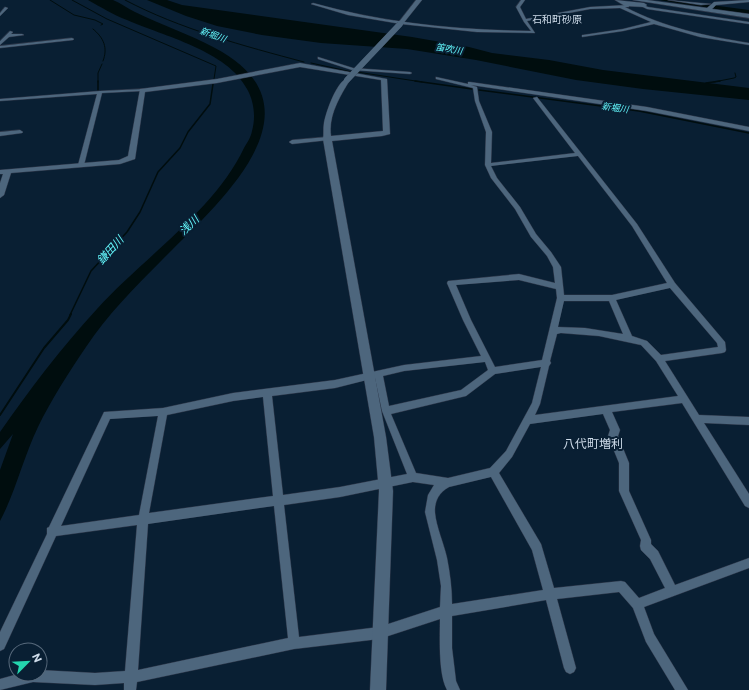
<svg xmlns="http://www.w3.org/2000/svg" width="749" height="690" font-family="Commissioner,'Noto Sans JP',sans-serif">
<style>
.water{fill:#000d0e}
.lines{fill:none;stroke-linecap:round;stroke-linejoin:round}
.stream-far2{stroke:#000d0e;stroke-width:1}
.stream-far1{stroke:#000d0e;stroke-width:1.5}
.stream{stroke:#000d0e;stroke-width:2}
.river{fill:#000d0e;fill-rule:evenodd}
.street-casing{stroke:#2d3648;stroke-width:1}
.secondary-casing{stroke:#2d3648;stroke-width:1}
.street{fill:#4d667d;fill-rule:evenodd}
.secondary{fill:#4d667d;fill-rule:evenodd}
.secondary-bridge-casing{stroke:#2d3648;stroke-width:6;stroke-linecap:butt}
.secondary-bridge{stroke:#4d667d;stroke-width:6}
.labels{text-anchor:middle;stroke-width:4;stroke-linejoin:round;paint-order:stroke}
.far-water-label{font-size:9px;font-style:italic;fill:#63f6fb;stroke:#091f33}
.far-quarter-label{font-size:10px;fill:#cedbe9;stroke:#091f33}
.water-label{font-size:11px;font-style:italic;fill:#63f6fb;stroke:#091f33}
.quarter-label{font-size:12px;fill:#cedbe9;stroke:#091f33}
</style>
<rect width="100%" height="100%" fill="#091f33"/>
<path class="water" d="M88,0C96,0 106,0 113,0C121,3 128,9 135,12C162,25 189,34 215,48C330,109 217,204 162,260C135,287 107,315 86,347C69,372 51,400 38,427C23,458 16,491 0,521V470L13,434L0,449V432C30,389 61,348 97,309C143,258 215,210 244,148C247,143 251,137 252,131C256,117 254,101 247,89C228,51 163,36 127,20C113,15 101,7 88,0Z
M147,0H167L182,5L412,37L469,47L492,53L549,60L603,70L749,88V100L643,89L576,80L476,60L407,49L321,43L262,35L217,26L186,16Z"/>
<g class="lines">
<path class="stream-far2" d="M50,0L74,15L95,20L103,24L101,25
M72,0L107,19L216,66L214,79
M125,0C180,29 244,46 304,62
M93,29C104,38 108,48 103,61
M311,63L352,72
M357,72L422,82
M98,82V73L102,64
M714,82L734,78L736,77L735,73"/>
<path class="stream-far1" d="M98,81V90
M415,81L472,89
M706,83L720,81
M479,90L639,111L749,133
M70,315L91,271L127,232L140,212L158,172L180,148L188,132L210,104L213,84"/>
<path class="stream" d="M0,415L44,348L68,320L71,314"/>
<path class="river" d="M658,0H673L749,10V14Z"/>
<defs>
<path id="street" d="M521,0H525L520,7L526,19L590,7L628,5L629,7H625C665,28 706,36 749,43V45L700,37L654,24L623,31L582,37V35H583L623,29L651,22L620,8L590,9L527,21L535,33L477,32L401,24L348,15L311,4L313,3C384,23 457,30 531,31L524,22L516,7Z
M668,0L711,4L701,5Z
M641,4L648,7L749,22V24L647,9L641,6Z
M5,7L8,8L0,16V13Z
M10,31L13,32L11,34H22L24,35L9,37L0,45V41Z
M72,38L74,39L73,40L0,48V46Z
M318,57L353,68L410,72L412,73L410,74L352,70L318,59Z
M436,77L468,84V82H470L647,107L749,127V131L647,111L471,85L477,87L479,101L492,132L491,163L575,153L533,98L537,97L637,224L675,283L725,342L726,350L725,352L722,353L665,361L699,415L749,417V425L704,423L749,494V508L745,506L682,403L612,412L620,430L618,436L629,463V491L651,540V544L658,551L675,585L749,558V568L644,607L654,634L688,690H675L646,642L633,608L619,592L557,599L576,668L574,672L570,674L566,672L564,668L546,600L452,616V648L456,681L460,690H447C438,674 440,637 440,619L379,639L294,649L137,682L136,690H124V683L95,685L33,682L0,690V679L18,674H40V670L95,673L125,671L137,525L56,536L4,649L0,651V632L47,534V528L49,527L104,412L163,408L233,393L335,380L404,365L481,356L463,320L447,283L448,281L519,274L555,283L553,267L547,256L531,237L515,209L491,178L485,165L486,132L475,101L473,88L436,79ZM578,156L632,226L667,283L612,295H564L561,267L551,252L536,234L520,207L497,178L491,166ZM519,280L556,289L557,298L542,360L495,367L471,320L456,285ZM670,288L717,343L718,347L661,355L647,341L632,336L616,300ZM564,301H609L623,334L585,328L558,327ZM561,333L599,336L641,345L656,361L678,396L535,415L540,404L549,366L551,363L550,361L557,334ZM485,362L488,370L461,390L389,406L383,376L404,371ZM541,367L532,403L506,451L490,468L448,478L416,473L391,414L466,396L495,374ZM375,378L382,411L407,474L340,487L283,495L272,396L335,388ZM263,397L273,496L149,513L167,415L233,401ZM603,414L610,430L608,436L619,463V491L641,540L640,546L641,550L650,559L665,588L639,598L625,582L621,581L554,588L541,544L499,473L512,457L530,424ZM158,416L139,515L61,526L110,419ZM491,477L532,550L543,590L452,604C452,589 450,573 447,558C444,544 436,526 435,513C434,502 439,492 449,487ZM413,482L434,485L428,495L425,512L437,560L441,586L440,607L379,627L299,637L284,505L340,497ZM274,506L288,638L138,670L148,524Z
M144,89V90L142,91L102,93L84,165L81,167L78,165L97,94L0,101V99L100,91Z
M20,130L23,132L22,133L0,136V132Z
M327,137L330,139L329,140L292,144L289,142L292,140Z"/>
<path id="secondary" d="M416,0H422L402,25H398V23Z
M615,0L644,3L647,5L644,7L625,6Z
M633,0H647L707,8L714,2L749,0V2L716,5L712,9L749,14V18Z
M300,63L387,79L390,134L382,136L332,141L386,437L393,491L386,690H370L379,491L374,437L323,139C324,134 323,128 324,123C326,112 336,83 347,78L350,80C340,96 328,116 331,136L383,131L381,80L300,67L217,83L145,92L135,159L120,164L11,173L4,195L0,198V183L3,174H0V170L119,160L128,156L140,89L217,79Z"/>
</defs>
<use href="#street" class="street-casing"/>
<use href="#secondary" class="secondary-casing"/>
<use href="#street" class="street"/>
<use href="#secondary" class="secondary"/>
<defs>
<path id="secondary-bridge" d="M347,80L400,24"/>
</defs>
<use href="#secondary-bridge" class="secondary-bridge-casing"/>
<use href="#secondary-bridge" class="secondary-bridge"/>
</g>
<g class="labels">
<g class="far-water-label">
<text transform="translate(213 35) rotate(20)" y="3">新堀川</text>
<text transform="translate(449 49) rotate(9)" y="3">笛吹川</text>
<text transform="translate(615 108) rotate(8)" y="3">新堀川</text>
</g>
<g class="far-quarter-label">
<text x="557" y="23">石和町砂原</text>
</g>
<g class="water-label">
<text transform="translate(189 225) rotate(-44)" y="4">浅川</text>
<text transform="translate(110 250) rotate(-48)" y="4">鎌田川</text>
</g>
<g class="quarter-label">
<text x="593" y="448">八代町増利</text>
</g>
</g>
<g transform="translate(28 662) rotate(66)"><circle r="19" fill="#091f33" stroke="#586a7c"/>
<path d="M0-3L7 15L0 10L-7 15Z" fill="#24d5ae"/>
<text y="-6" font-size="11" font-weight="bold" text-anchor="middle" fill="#cedbe9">N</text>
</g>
</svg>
